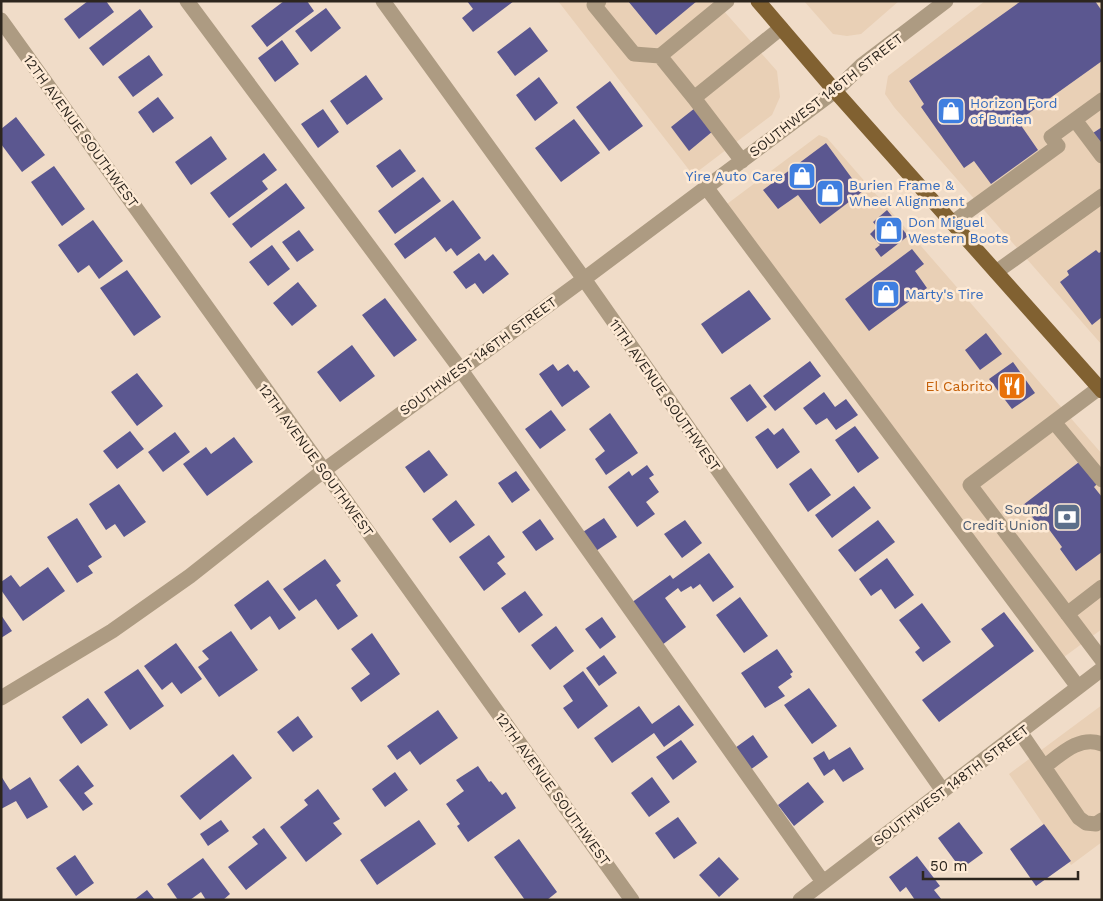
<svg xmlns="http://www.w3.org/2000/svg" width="1103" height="901" font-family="'Work Sans',sans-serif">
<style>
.built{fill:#e9d0b6}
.building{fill:#5b5790}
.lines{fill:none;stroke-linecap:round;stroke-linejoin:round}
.minor{stroke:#ad9b82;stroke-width:15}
.major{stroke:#816131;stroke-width:15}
.labels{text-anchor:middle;stroke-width:5;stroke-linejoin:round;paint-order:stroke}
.street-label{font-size:14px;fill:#2d261e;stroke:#feead5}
.shop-label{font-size:14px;fill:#366cbe;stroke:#feead5;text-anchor:start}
.food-label{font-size:14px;fill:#c56008;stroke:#feead5;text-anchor:end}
.service-label{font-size:14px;fill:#4e5e75;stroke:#feead5;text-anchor:end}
</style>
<rect width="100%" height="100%" fill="#f0dcc8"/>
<path class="built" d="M558,1H715L777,71L780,97L772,115L693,175Z
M804,1H899L861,34L847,36L833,34Z
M985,1H1102V345L894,107L885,94L888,76Z
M819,135L827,138L1102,454V629L1064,657L727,204Z
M1102,705V842L1071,865L1009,774Z"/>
<path class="building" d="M88,1H106L114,12L79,39L64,19Z
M284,1H307L314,11L267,47L251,26Z
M467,1H514L473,32L462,18L473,9Z
M628,1H697L656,35Z
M1021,1H1095L1102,11V61L1018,121L1038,150L991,184L974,161L964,168L921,107L924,104L909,81Z
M326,8L341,28L311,52L295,31Z
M140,9L153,27L103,66L89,48Z
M530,27L548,51L515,76L497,52Z
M282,40L299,64L275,82L258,58Z
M149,55L163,75L133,97L118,77Z
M366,75L383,99L347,125L330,101Z
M539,77L558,103L535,121L516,95Z
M610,81L643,126L609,151L576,107Z
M158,97L174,118L153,133L138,112Z
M695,108L713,131L689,151L671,127Z
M323,109L339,132L318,148L301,124Z
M16,117L45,155L22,172L1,144V129Z
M574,119L600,153L561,182L535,148Z
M1102,127V144L1093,133Z
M211,136L227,159L191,185L175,162Z
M826,143L862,192L820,224L798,195L778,209L763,190Z
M400,149L416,171L392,188L376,166Z
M264,153L277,170L262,181L268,189L229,218L210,193Z
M54,166L85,209L62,226L31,182Z
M423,177L441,201L395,234L378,211Z
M286,183L305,208L251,248L232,224Z
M453,200L481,238L457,256L451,248L446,252L435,237L405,259L394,244Z
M887,210L908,236L881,257L875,249L880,245L870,234L877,227L873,222Z
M93,220L123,261L99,279L89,265L78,273L58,245Z
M299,230L314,250L297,262L282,242Z
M272,245L290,269L268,286L249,262Z
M912,249L924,264L915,271L927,288L869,331L845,299Z
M1096,250L1099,253L1102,251V317L1092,325L1060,282L1069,275L1067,271Z
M479,253L485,261L493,254L509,274L483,294L475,283L466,289L453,272Z
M127,270L161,317L134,336L100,288Z
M298,282L317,306L292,326L273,303Z
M749,290L771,319L722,354L701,324Z
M385,298L417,340L394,357L362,315Z
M986,333L1002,354L980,370L965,350Z
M352,345L375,376L340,402L317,372Z
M810,361L821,376L775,411L763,396Z
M1013,362L1035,393L1012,409L989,379Z
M553,364L558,371L568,364L574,372L577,370L590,387L562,407L539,374Z
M137,373L163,406L137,426L111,392Z
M750,384L767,407L747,422L730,398Z
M824,392L835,407L846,399L858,415L836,430L827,418L816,425L803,408Z
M551,410L566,430L540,449L525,429Z
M610,413L638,453L606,475L595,459L605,451L589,429Z
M855,426L879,458L858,473L835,440Z
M768,428L774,435L783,428L800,452L777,469L755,437Z
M130,431L144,449L117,469L103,451Z
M175,432L190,452L163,472L148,452Z
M234,437L253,462L207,496L183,464L206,447L211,454Z
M429,450L448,475L424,493L405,467Z
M1079,462L1097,484L1094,487L1102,497V552L1076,571L1060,549L1062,547L1048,528L1043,531L1023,505Z
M647,465L654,475L649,478L659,492L646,502L655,514L637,527L608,487L629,471L632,476Z
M811,468L831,495L808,512L789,484Z
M516,471L530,490L512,503L498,483Z
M119,484L146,522L124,537L115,524L106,530L89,504Z
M854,486L871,508L832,538L815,515Z
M456,500L475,525L450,543L432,519Z
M77,518L102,557L88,566L93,573L77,583L47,537Z
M604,518L617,537L593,553L580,534Z
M540,519L554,539L536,551L522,532Z
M685,520L702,543L682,558L664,534Z
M878,520L895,542L855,572L838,550Z
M489,535L505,557L497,563L506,574L484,591L459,557Z
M709,553L734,587L713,602L700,584L693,589L691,586L681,592L678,588L665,598L686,627L662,645L631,603L670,575L673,579Z
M887,558L914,595L895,609L881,589L871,596L859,579Z
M325,559L341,581L336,585L358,616L338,630L316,599L299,611L283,589Z
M48,567L65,591L23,621L1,590V582L11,575L20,587Z
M268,580L296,618L279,630L270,616L251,630L234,605Z
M525,591L543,615L519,633L501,608Z
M740,597L768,636L744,653L716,615Z
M922,603L951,642L923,662L915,652L920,648L899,620Z
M1004,612L1034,651L939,722L922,700L994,646L981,629Z
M1,615L12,631L1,638Z
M602,617L616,637L600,649L585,629Z
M556,626L574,651L550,670L531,645Z
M231,631L258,670L219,697L198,667L209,659L202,651Z
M372,633L400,674L361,702L351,688L370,674L351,649Z
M176,643L202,679L181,694L172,682L162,690L144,666Z
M777,649L793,672L790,674L792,677L778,687L785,696L765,708L741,673Z
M604,655L617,673L599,686L586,668Z
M138,669L164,706L130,730L104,692Z
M583,671L608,706L578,729L563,708L573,701L563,686Z
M809,688L837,726L812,744L784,705Z
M88,698L108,725L81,744L62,717Z
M679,705L694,725L664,747L654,733L612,763L594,738L639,706L652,724Z
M438,710L458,738L420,765L410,751L397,760L387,746Z
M298,716L313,737L293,752L277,732Z
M753,735L768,757L750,770L735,748Z
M681,740L697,762L673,780L656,757Z
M850,747L864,769L843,782L834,769L824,776L813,758L824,751L829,760Z
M233,754L252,778L200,820L180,796Z
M78,765L94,786L84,793L93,804L83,811L59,780Z
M478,766L489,782L491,781L502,795L506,792L516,808L468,842L457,826L460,824L446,804L464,791L456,780Z
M395,772L408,790L385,807L372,789Z
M1,776L10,790L30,777L48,807L27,819L16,801L1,809Z
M652,777L670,802L649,817L631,793Z
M808,782L824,802L794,826L778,805Z
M318,789L340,819L333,823L342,834L306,862L280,827L308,805L304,800Z
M678,817L697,843L674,859L655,833Z
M221,820L229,831L208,846L200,834Z
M419,820L436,844L377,885L360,860Z
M959,822L983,853L961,869L938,838Z
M1044,824L1071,861L1036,886L1010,849Z
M264,828L287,858L246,890L228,867L258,844L252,837Z
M519,839L557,892L547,900H525L494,857Z
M75,855L94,883L76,896L56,868Z
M917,856L940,886L934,890L942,900H915L906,887L900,892L889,877Z
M719,857L739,879L719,897L699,875Z
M203,858L230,894L223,900H206L201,892L190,900H178L167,884Z
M147,890L155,900H134Z"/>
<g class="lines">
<path class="minor" d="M187,1L461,370L823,882
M383,1L584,279L943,791
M599,1L594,5L634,54L660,56
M727,1L660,56L694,98L781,28
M1,20L632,900
M694,98L742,161
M1075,120L1102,156
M706,187L1078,687
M952,223L1058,146L1051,137L1102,100
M996,272L1102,196
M1099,388L970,485L1102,660
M1054,422L1102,480
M1067,614L1102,587
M1,698L112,631L190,576L323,471L584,279L835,91L862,65L946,1
M1020,732L1079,818L1086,823L1096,824L1102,820
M1044,767C1061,754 1080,735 1102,744
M800,900L1102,669"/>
<path class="major" d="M758,1L835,91L1102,391"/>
</g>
<defs>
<symbol id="shop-square" viewBox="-11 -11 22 22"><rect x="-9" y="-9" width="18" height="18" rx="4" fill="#3f7fe0" stroke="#feead5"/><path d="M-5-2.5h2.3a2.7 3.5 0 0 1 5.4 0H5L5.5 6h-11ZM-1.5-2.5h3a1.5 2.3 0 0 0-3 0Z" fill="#fff"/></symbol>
<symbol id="restaurant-square" viewBox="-11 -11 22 22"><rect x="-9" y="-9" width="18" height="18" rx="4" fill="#e8710a" stroke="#feead5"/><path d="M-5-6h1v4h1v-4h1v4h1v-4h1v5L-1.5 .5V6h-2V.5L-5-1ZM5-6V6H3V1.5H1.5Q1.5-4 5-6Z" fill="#fff"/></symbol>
<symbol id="bank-square" viewBox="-11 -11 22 22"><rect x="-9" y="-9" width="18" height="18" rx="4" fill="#5c6f8a" stroke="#feead5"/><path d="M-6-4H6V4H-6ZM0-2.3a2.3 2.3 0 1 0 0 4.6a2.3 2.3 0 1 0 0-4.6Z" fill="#fff"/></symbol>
</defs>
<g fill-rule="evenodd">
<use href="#shop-square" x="935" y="95" width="32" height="32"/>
<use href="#shop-square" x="786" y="160" width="32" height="32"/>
<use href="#shop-square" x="814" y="177" width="32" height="32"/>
<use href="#shop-square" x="873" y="214" width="32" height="32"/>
<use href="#shop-square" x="870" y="278" width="32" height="32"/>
<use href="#restaurant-square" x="996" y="370" width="32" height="32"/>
<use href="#bank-square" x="1051" y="501" width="32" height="32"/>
</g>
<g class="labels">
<g class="street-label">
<text transform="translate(826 95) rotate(-38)" y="5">SOUTHWEST 146TH STREET</text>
<text transform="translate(81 131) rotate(54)" y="5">12TH AVENUE SOUTHWEST</text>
<text transform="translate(478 356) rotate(-36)" y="5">SOUTHWEST 146TH STREET</text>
<text transform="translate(665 395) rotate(55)" y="5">11TH AVENUE SOUTHWEST</text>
<text transform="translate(316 460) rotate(54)" y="5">12TH AVENUE SOUTHWEST</text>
<text transform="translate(951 785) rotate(-37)" y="5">SOUTHWEST 148TH STREET</text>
<text transform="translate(553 789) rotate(54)" y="5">12TH AVENUE SOUTHWEST</text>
</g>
<g class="shop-label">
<text x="970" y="108">Horizon Ford<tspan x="970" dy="16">of Burien</tspan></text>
<text x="783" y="181" text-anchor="end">Yire Auto Care</text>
<text x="849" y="190">Burien Frame &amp;<tspan x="849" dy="16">Wheel Alignment</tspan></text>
<text x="908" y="227">Don Miguel<tspan x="908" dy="16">Western Boots</tspan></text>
<text x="905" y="299">Marty's Tire</text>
</g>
<g class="food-label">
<text x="993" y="391">El Cabrito</text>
</g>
<g class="service-label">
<text x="1048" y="514">Sound<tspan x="1048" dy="16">Credit Union</tspan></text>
</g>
</g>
<rect width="1103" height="901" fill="none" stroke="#2d261e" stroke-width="5"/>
<path d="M923 871v8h155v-8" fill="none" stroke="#2d261e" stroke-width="2.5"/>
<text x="930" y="871" font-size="15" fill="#2d261e" stroke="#feead5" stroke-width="4" paint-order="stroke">50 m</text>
</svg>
